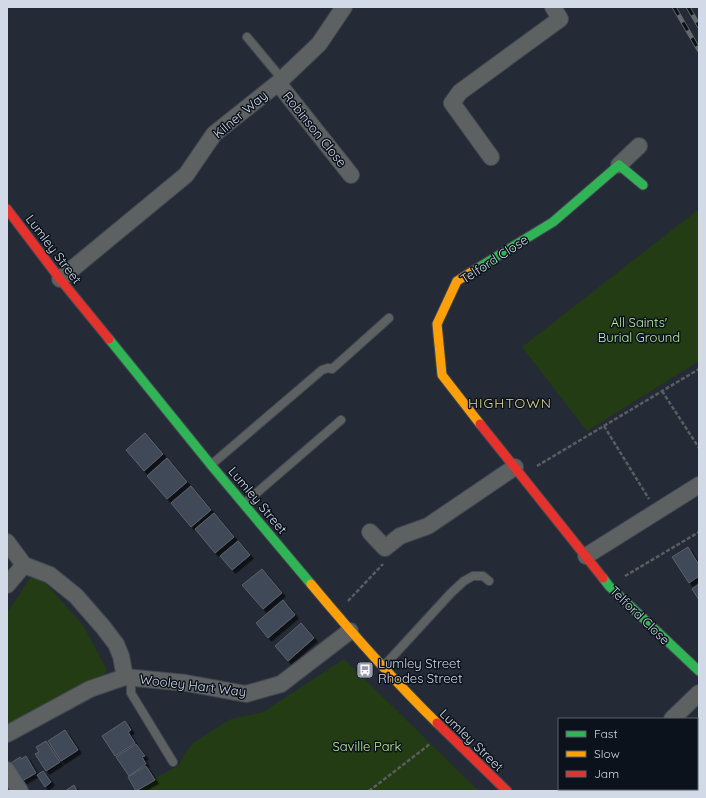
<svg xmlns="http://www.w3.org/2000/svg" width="706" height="798" font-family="Quicksand,sans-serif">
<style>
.green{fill:#233c13}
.building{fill:#414a58;stroke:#5b616a;filter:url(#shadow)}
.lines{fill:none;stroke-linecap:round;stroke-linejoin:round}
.lane-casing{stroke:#424851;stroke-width:10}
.street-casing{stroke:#424851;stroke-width:18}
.fast-casing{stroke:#424851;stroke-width:11}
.slow-casing{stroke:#424851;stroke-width:11}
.jam-casing{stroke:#424851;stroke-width:11}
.path{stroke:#5a5e61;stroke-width:2.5;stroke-dasharray:4 2;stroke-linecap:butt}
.lane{stroke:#5d6162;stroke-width:8}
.street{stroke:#5d6162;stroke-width:16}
.fast{stroke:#30b455;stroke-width:9}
.slow{stroke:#ff9f0a;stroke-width:9}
.jam{stroke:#e5322d;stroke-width:9}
.rail-casing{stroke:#65696c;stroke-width:4.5}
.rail{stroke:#0c121b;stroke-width:3;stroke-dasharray:9;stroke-linecap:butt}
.labels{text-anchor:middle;stroke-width:3;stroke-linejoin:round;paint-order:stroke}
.street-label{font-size:13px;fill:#d2dae8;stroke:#0c121b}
.park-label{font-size:13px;fill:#bbec9e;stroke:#0c121b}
.poi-label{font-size:13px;fill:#d2dae8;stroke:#0c121b;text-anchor:start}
.neighbourhood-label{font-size:14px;letter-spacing:1px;fill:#dcd789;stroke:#0c121b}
</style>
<defs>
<filter id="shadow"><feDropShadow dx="3.5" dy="3.5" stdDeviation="0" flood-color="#0009"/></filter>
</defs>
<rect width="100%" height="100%" fill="#252b36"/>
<path class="green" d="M699,209V361L587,431L522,347Z
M39,576L83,625L106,668V672L102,677L72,689L7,725V613L30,578Z
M344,659L479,791H132L179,765L186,752L194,742L231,719L263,712Z"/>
<path class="building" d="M145,433L163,454L144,471L126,450Z
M167,458L187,482L167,499L147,476Z
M191,486L211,510L191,527L171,503Z
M214,513L234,537L215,553L195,529Z
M238,541L250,555L232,570L220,556Z
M688,547L699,565V576L689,583L672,557Z
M262,569L282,593L263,609L242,585Z
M699,584V600L692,589Z
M283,600L295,615L268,638L256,623Z
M301,623L314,638L288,661L275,646Z
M125,721L131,730L128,732L135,743L115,756L102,736Z
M65,730L78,750L61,761L48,741Z
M46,741L60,762L46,771L35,754L39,752L36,747Z
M136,744L145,756L142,757L146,764L129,776L116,757Z
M26,756L36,773L22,781L11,763L20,757L21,759Z
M146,766L155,780L136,791L128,777Z
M43,771L51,782L45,787L37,775Z
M74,785L77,791H65Z"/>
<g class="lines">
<defs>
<path id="lane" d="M247,37L282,79
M212,464L322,370L328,368L332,369L389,318
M245,503L341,420
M383,667L451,593L464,581L473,576H483L489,581
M131,678V693L173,762"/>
<path id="street" d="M278,83L351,175
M491,157L452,103L460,92L560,19L553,7
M619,165L639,146
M60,279L186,175L214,134L278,83L319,44L344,7
M370,532L385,548L400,536L428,526L515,467
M7,542L24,565L50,575L76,596L103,627L116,644L121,656L125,677
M586,556L699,485
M7,585L24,565
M672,719L699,693
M7,734L90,689L125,677L186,683L246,694L281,684L350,631
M7,770L20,791
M597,791L599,789"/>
<path id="fast" d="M473,271L553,222L619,165L643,185
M109,339L211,465L311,584
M603,578L609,586L699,671"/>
<path id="slow" d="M473,271L457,281L437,324L442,375L480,424
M311,584C351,632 392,679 437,723"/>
<path id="jam" d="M7,209L60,279L109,339
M480,424L603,578
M437,723L507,791"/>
</defs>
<use href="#lane" class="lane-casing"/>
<use href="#street" class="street-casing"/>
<use href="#fast" class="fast-casing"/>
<use href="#slow" class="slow-casing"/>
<use href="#jam" class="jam-casing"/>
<path class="path" d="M662,391L699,448
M604,426L649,499
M537,466L699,369
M625,576L699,532
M348,601L383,564
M369,791L430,744"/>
<use href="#lane" class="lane"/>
<use href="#street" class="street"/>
<use href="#fast" class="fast"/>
<use href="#slow" class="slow"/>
<use href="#jam" class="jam"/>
<defs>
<path id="rail" d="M674,7L699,50
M688,7L699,26"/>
</defs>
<use href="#rail" class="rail-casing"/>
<use href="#rail" class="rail"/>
</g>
<defs>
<symbol id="bus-square" viewBox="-11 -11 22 22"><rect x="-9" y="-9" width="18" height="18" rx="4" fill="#959daa" stroke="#0c121b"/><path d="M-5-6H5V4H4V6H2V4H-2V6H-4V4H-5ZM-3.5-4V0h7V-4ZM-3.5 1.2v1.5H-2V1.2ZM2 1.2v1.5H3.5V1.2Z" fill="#fff"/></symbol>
</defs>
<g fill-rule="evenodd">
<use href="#bus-square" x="355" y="660" width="20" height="20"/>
</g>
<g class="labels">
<g class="street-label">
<text transform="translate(240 114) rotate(-40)" y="5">Kilner Way</text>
<text transform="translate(315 129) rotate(51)" y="5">Robinson Close</text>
<text transform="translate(54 249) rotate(53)" y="5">Lumley Street</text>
<text transform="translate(494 259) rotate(-33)" y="5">Telford Close</text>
<text transform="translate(258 500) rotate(50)" y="5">Lumley Street</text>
<text transform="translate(640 615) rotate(44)" y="5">Telford Close</text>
<text transform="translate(193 685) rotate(7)" y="5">Wooley Hart Way</text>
<text transform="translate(472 740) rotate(44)" y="5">Lumley Street</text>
</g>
<g class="park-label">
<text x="639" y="327">All Saints'<tspan x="639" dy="15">Burial Ground</tspan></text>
<text x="367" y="751">Saville Park</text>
</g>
<g class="poi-label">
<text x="378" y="668">Lumley Street<tspan x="378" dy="15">Rhodes Street</tspan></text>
</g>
<g class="neighbourhood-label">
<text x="510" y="408">HIGHTOWN</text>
</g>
</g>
<rect width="706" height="798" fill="none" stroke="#d2dae8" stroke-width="16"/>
<rect x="558" y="718" width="140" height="72" fill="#0c121b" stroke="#5b626d"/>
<rect x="566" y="731" width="20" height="6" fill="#30b455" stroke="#5b626d"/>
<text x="594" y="738" font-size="12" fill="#d2dae8">Fast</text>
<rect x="566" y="751" width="20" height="6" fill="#ff9f0a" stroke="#5b626d"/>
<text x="594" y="758" font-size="12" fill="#d2dae8">Slow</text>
<rect x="566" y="771" width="20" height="6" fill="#e5322d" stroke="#5b626d"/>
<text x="594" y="778" font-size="12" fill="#d2dae8">Jam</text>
</svg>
